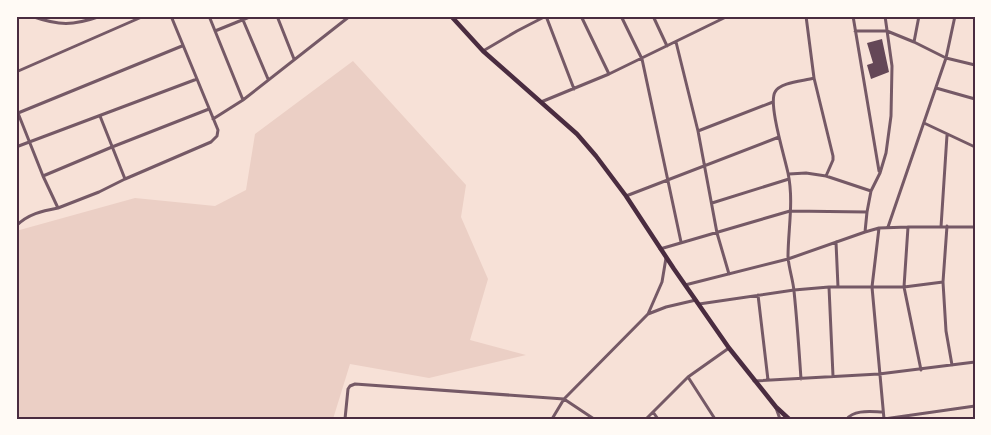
<svg xmlns="http://www.w3.org/2000/svg" width="991" height="435" font-family="Helvetica,sans-serif">
<style>
.green{fill:#ebcfc5}
.building{fill:#644757}
.lines{fill:none;stroke-linecap:round;stroke-linejoin:round}
.minor{stroke:#755966;stroke-width:3}
.secondary{stroke:#4a2c40;stroke-width:4.5}
.neatline{fill:none;stroke:#4a2c40;stroke-width:2}
</style>
<rect width="100%" height="100%" fill="#f7e1d7"/>
<path class="green" d="M353,61L466,185L461,217L488,279L470,340L526,355L429,378L350,364L333,419H16V231L135,198L215,206L246,190L255,134Z"/>
<path class="building" d="M882,39L889,72L871,79L867,65L873,63L867,43Z"/>
<g class="lines">
<path class="minor" d="M31,16C60,26 72,26 101,16
M209,16L243,100
M277,16L294,59
M546,16L574,89
M581,16L609,74
M621,16L642,59L681,242
M653,16L667,46
M806,16L814,78L833,156V160L826,176
M853,16L879,171
M243,20L268,79
M215,31L252,16
M855,31H887L914,42L946,58L975,65
M676,42L698,131L717,233L729,274
M914,42L919,16
M483,51L517,31L546,16
M16,72L144,16
M936,88L975,99
M541,102L609,74L728,16
M16,108L43,176L58,208L99,192L125,179L211,142L217,136L218,130L171,16
M18,113L182,46
M100,116L125,179
M213,119L243,100L350,16
M924,123L975,147
M698,131L773,102
M16,147L197,79
M789,174L806,173L826,176L871,191
M43,176L112,147L209,109
M626,196L779,137
M712,203L789,179
M975,221V242
M16,226C28,214 42,211 58,208
M947,226L943,282L946,331L952,365
M888,227L946,58L955,16
M908,227L904,287L921,370
M941,227L947,135
M879,228L872,287L884,419L975,406
M865,232L867,212L871,191L880,173L886,153L891,116L892,66L885,16
M836,242L838,287
M660,249L790,211L867,212
M685,285L788,259L865,232L879,228L908,227H974
M829,287L833,376
M758,295L768,380
M699,304L794,290L829,287H904L943,282
M648,314L666,307L696,300
M688,377L715,419
M801,379C799,349 797,320 794,291C793,280 789,269 788,257C788,230 794,201 788,173C785,158 768,104 775,92C780,82 804,81 814,78
M754,381L879,374L975,362
M776,408L780,419
M653,412L658,419
M345,419L348,389L350,386L355,384L564,399L594,419
M552,419L564,399L648,314L662,282L666,258
M646,419L688,377L729,348
M847,419C854,409 873,412 883,412"/>
<path class="secondary" d="M451,16L483,51L577,134L596,156L626,196L674,269L729,348L776,407L789,419"/>
</g>
<rect width="991" height="435" fill="none" stroke="#fffaf5" stroke-width="35"/>
<rect x="18" y="18" width="956" height="400" class="neatline"/>
</svg>
